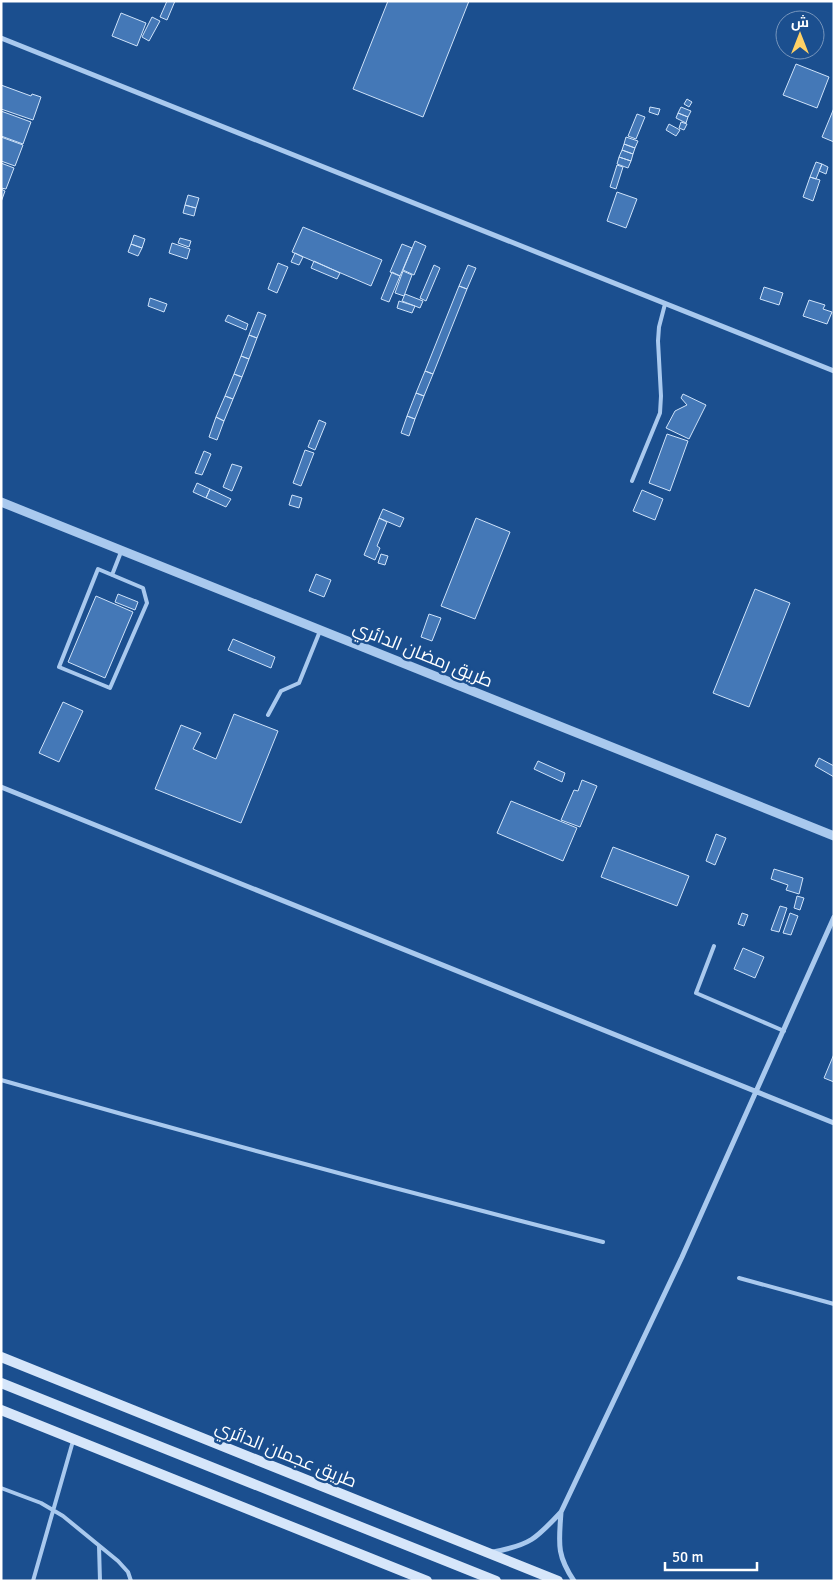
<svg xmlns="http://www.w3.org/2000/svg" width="835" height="1582" font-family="Signika,Cairo,sans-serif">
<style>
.building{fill:#4478b7;stroke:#cfe3fa}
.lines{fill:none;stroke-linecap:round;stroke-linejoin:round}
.service{stroke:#a9c9ee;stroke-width:4}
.minor{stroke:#a9c9ee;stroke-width:5}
.tertiary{stroke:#a9c9ee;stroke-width:9}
.secondary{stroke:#d6e6fa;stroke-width:10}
.labels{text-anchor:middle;stroke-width:5;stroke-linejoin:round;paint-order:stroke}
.street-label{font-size:18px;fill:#fff;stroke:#1b4f8f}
</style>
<rect width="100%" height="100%" fill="#1b4f8f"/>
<path class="building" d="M167,1H175L167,20L160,17Z
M388,1H469L423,117L353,89Z
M121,13L146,23L137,46L112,36Z
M152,17L160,21L149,41L142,37Z
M796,64L829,77L817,108L783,95Z
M1,85L31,96L32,94L41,97L33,120L1,109Z
M687,99L692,102L689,107L684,104Z
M650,107L660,109L658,115L649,112Z
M681,107L691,111L688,117L678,113Z
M834,108V142L822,137Z
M1,111L31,122L23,144L1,136Z
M678,113L688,117L686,123L676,118Z
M637,114L645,117L636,139L628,136Z
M681,122L687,124L684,130L679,128Z
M669,124L680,130L676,136L666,130Z
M1,137L23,145L15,166L1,161Z
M626,137L638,141L635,148L624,144Z
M624,144L635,148L633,154L622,150Z
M622,150L633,154L631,161L619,157Z
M619,157L631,161L628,168L617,164Z
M816,162L822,164L816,179L810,177Z
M1,163L14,168L6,189L1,188Z
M822,164L828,167L826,174L819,171Z
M617,165L623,167L616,189L610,187Z
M810,177L820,180L813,201L803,197Z
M1,189L5,191L1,202Z
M617,192L637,199L626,228L607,221Z
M188,195L199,198L196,208L185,205Z
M185,205L196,208L194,216L183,213Z
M303,227L382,260L371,286L292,252Z
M134,235L145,239L142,248L131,244Z
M180,238L191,241L189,247L178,243Z
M415,241L426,246L414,275L403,270Z
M172,243L190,249L187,259L169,253Z
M131,244L142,248L138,256L128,252Z
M402,244L412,248L400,276L390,272Z
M295,253L303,257L299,265L291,262Z
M314,261L340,273L337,279L311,268Z
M278,263L288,267L277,293L268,289Z
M434,265L440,268L426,301L420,298Z
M468,265L476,268L467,289L459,286Z
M403,271L412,275L404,296L395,293Z
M392,272L400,276L389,302L381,299Z
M459,286L467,289L433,374L425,371Z
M764,287L783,293L779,305L760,299Z
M405,294L423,301L420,308L402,301Z
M150,298L167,304L164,312L148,306Z
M809,300L825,305L823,309L832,312L827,324L803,316Z
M399,301L415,306L412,313L397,308Z
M258,312L266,315L257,338L249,335Z
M228,315L248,324L246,330L225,321Z
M249,335L257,338L249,359L241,356Z
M241,356L249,359L242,377L234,374Z
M425,371L433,374L424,396L416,393Z
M234,374L242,377L233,399L225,396Z
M416,393L424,396L415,419L407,416Z
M683,394L706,405L689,439L666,428L675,411L687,405L681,398Z
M225,396L233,399L224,421L216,417Z
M407,416L415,419L409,436L401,433Z
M216,417L224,421L217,440L209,437Z
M319,420L326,423L315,450L308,447Z
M667,434L688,441L670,491L649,483Z
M305,450L314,453L301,486L293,483Z
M204,451L211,454L202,475L195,473Z
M232,464L242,467L232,491L223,487Z
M197,483L210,489L206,498L193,492Z
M210,489L231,499L226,507L206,498Z
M642,490L663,499L655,520L633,511Z
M292,495L302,498L299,508L289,505Z
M383,509L404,518L400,527L379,518Z
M379,518L387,522L377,546L380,548L375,560L364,555Z
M476,518L510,532L475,619L441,606Z
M381,554L388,556L385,565L378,563Z
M316,574L331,580L324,597L309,591Z
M755,589L790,603L749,707L713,693Z
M118,594L138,602L135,610L115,602Z
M96,596L133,612L105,678L68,662Z
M429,614L441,618L432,641L421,637Z
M233,639L275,657L271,668L228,650Z
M63,702L83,711L59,762L39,753Z
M234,714L278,731L241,823L155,789L181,725L201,733L193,749L216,759Z
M819,758L834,766V777L815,766Z
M538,761L565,773L562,782L534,769Z
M582,780L597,786L580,827L561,820L574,790L578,791Z
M511,801L577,828L563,861L497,833Z
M716,834L726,838L715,865L706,861Z
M613,847L689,876L677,906L601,877Z
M774,869L803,878L799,894L786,890L788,885L771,879Z
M797,896L804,898L800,910L794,908Z
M780,906L787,908L779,932L771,930Z
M742,913L748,915L744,926L738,924Z
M790,913L798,916L791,935L783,933Z
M743,948L764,957L755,978L734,969Z
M834,1054V1082L824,1078Z"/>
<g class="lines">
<path class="service" d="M632,481L660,413L661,396L658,341L659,327L665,304
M98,569L143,588L147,603L110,688L59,667Z
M112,575L121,552
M268,715L281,691L299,683L320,631
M714,946L696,993L784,1031
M1,1080C201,1137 402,1191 603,1242
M739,1278L834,1304
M1,1488L41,1503L63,1516L118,1561L128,1572L131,1581
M99,1546L100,1581
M33,1581L73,1441"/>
<path class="minor" d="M1,38L834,371
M1,787L834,1123
M561,1512C559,1543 556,1554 574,1581
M493,1552C530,1545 536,1539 561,1512L682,1257L834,917"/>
<path class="tertiary" d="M1,502L834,836"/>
<path class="secondary" d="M1,1357L558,1581
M1,1383L496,1581
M1,1410L427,1581"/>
</g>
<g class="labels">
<g class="street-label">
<text transform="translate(423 654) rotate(22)" y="6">طريق رمضان الدائري</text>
<text transform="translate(286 1454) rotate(22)" y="6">طريق عجمان الدائري</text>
</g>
</g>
<rect width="835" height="1582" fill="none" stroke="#ffffff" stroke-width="5"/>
<g transform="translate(800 35)"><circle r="24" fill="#1b4f8f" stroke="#7695bc"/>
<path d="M0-4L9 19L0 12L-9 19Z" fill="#ffd166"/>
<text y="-8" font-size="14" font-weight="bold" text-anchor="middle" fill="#ffffff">ش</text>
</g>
<path d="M665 1562v8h92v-8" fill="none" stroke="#ffffff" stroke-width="2.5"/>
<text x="672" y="1562" font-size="15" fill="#ffffff" stroke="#1b4f8f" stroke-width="4" paint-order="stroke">50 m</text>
</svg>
